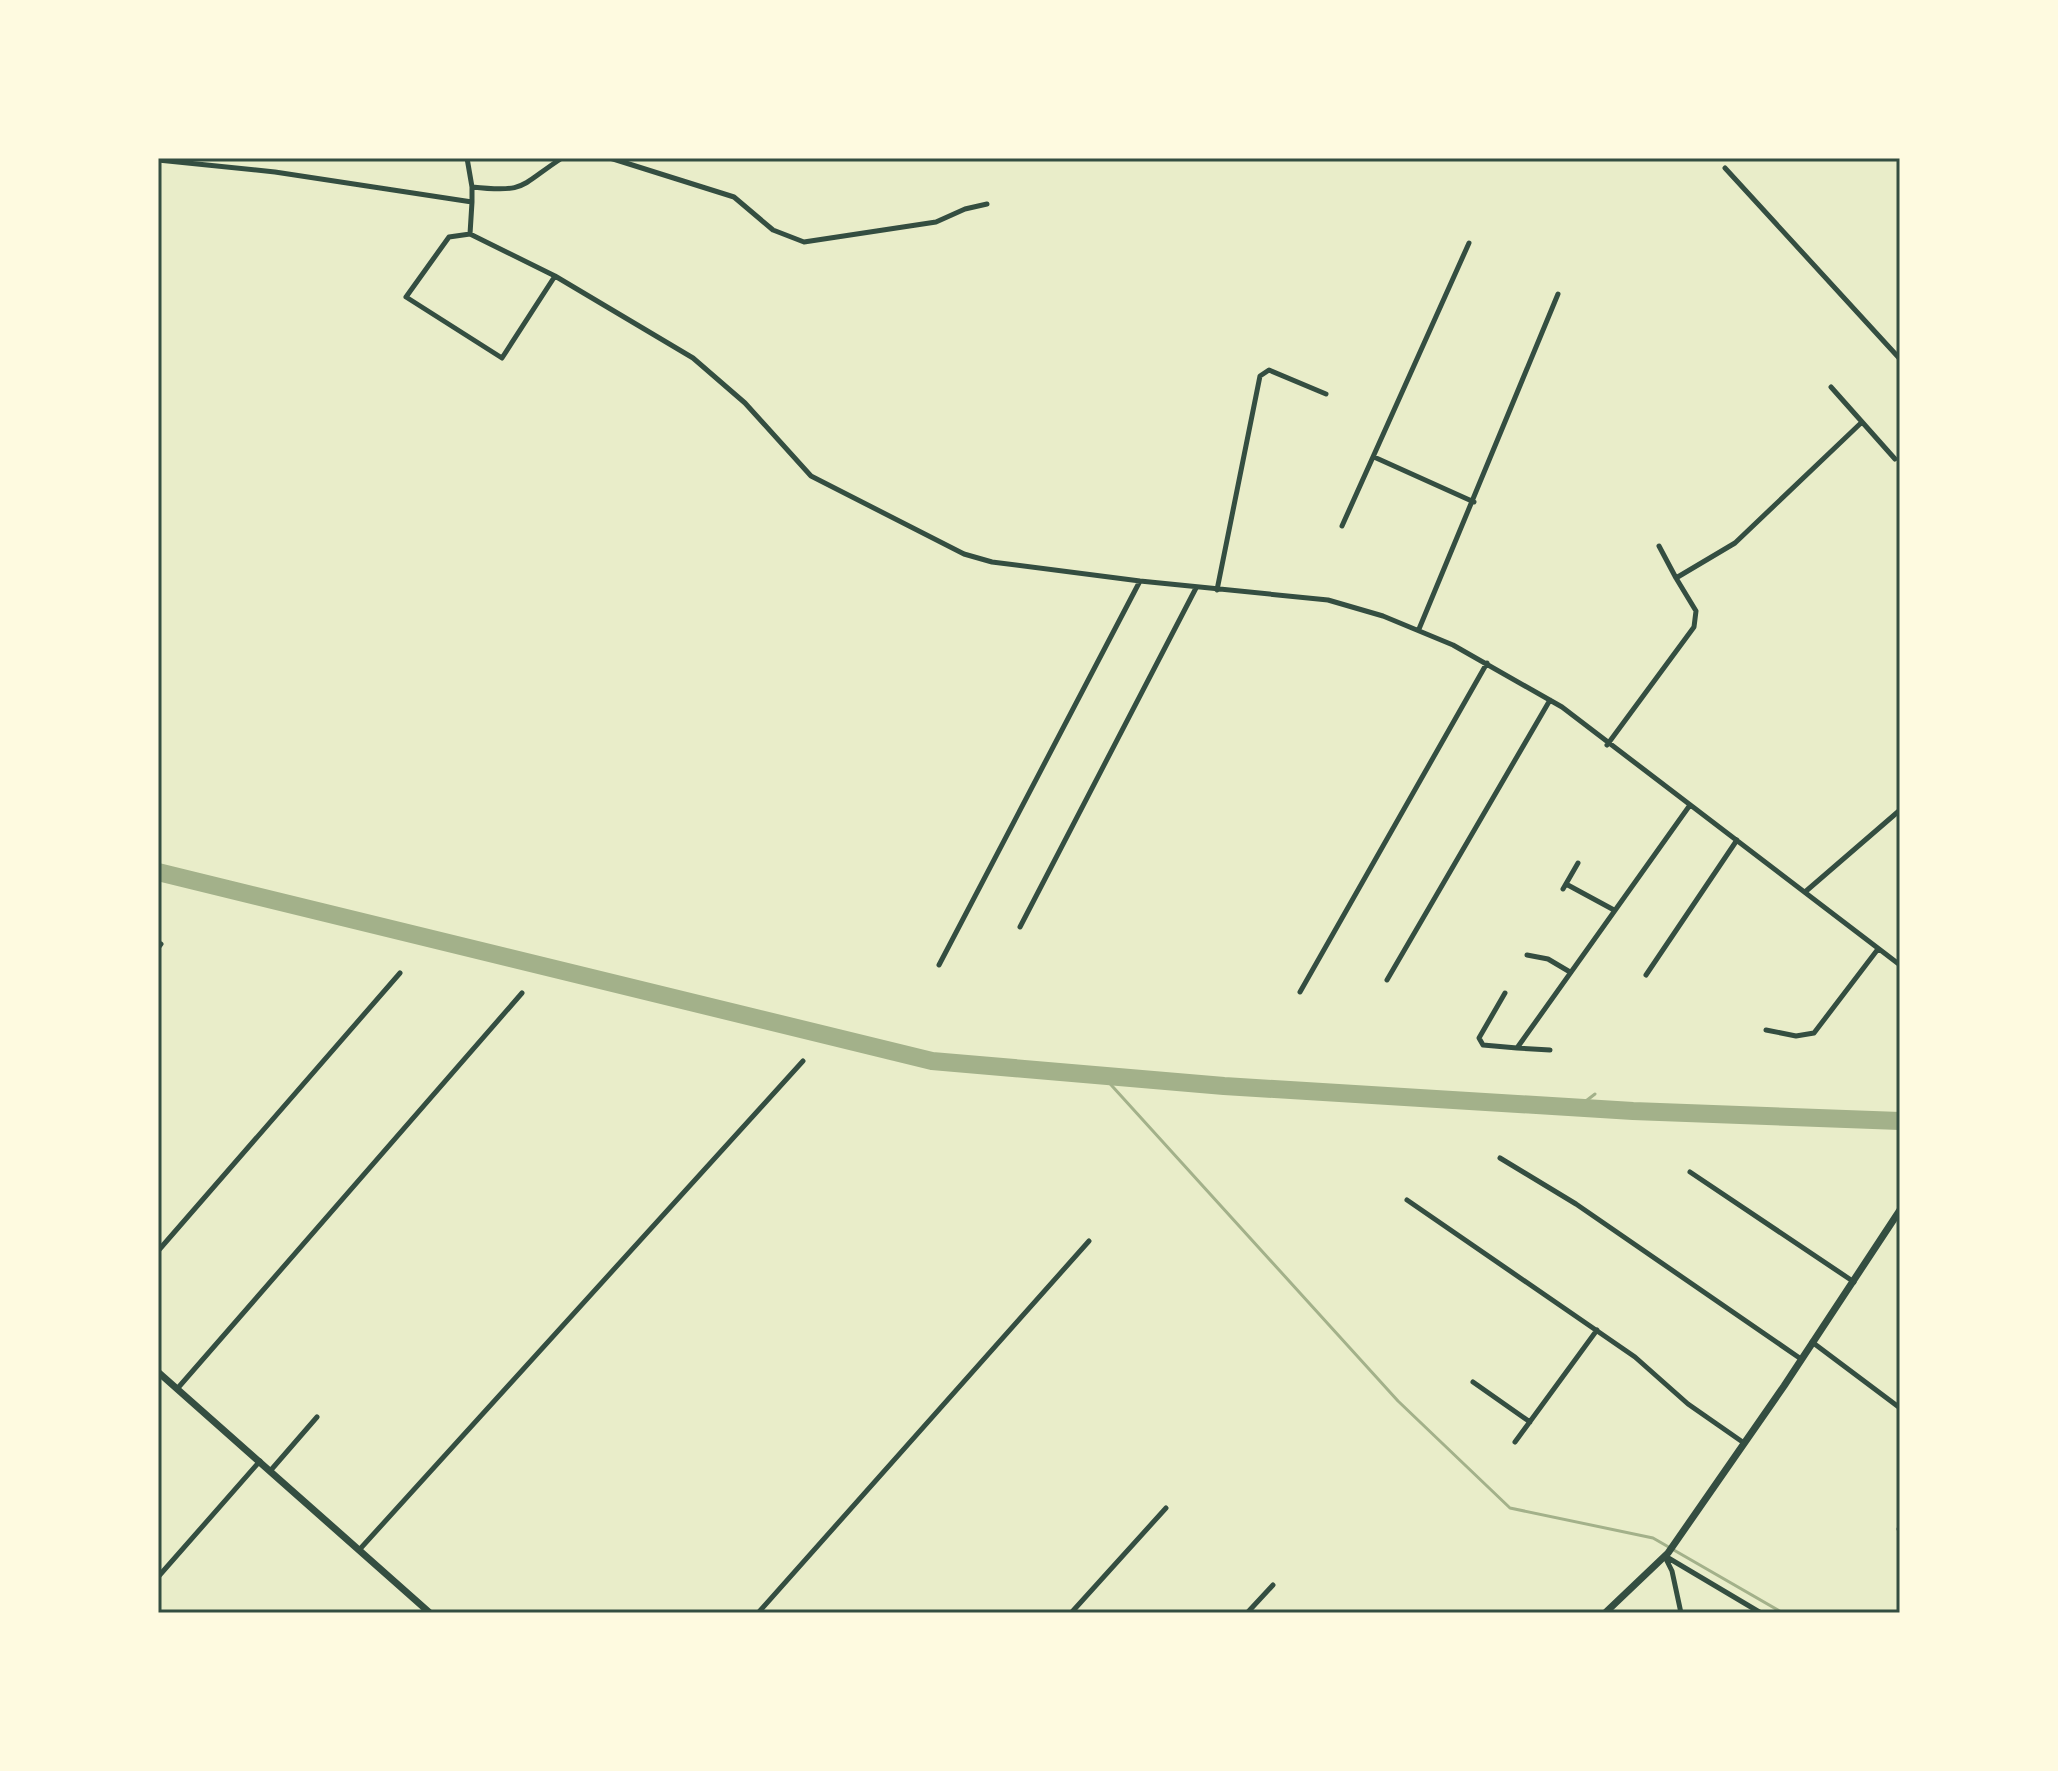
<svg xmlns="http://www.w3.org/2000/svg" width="2058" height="1771" font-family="Poppins,sans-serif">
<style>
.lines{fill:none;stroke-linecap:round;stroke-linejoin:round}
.stream{stroke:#a3b18a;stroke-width:3}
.river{stroke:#a3b18a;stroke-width:18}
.minor{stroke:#344e41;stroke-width:5}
.tertiary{stroke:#344e41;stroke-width:7}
.neatline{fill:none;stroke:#344e41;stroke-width:3}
</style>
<rect width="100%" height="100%" fill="#e9edc9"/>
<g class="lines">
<path class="stream" d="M1103,1076L1398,1401L1510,1508L1653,1538L1783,1613
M1578,1107L1595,1094"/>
<path class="river" d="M158,872L932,1061L1224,1086L1633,1111L1900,1121"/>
<path class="minor" d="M467,158L472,187
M610,158L734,197L773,230L804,242L936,222L965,209L987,204
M158,160L275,172L472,202L470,234L555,276
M1725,168L1900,359
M472,202V187C527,193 519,186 562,158
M470,234L449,237L406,297L502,358L555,276L693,358L745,403L811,476L964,554L992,562L1140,581L1328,600L1383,616L1453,645L1562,707L1900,965
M1831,387L1895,459
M1374,457L1474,502
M1342,526L1469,243
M1659,546L1676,578
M1217,590L1260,376L1269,370L1326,394
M1419,629L1558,294
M1607,745L1694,627L1696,611L1676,578L1735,543L1862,422
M1566,884L1614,910
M1563,889L1578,863
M1805,892L1900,810
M1020,927L1196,588
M158,948L161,944
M1527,955L1548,959L1570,972
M939,965L1140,581
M1646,975L1737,840
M1387,980L1550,700
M1300,992L1487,663
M1505,993L1479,1038L1483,1045L1517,1048L1690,805
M1766,1030L1796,1036L1814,1033L1878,949
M1517,1048L1550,1050
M1500,1158L1576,1204L1801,1359
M1690,1172L1854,1282
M1407,1200L1635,1357L1688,1404L1744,1443
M158,1251L400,973
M1812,1342L1900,1408
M1473,1382L1530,1422
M177,1389L522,993
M1515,1442L1597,1330
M271,1470L317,1417
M1899,1529H1900
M360,1549L803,1061
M1665,1556L1761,1613
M1665,1557L1672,1571L1681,1613
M158,1577L260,1461
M758,1613L1089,1241
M1071,1613L1166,1508
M1247,1613L1273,1585"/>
<path class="tertiary" d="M158,1372L430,1613
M1605,1613L1668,1553L1784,1386L1900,1210"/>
</g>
<rect width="2058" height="1771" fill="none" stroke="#fefae0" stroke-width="320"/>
<rect x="160" y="160" width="1738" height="1451" class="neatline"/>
</svg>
